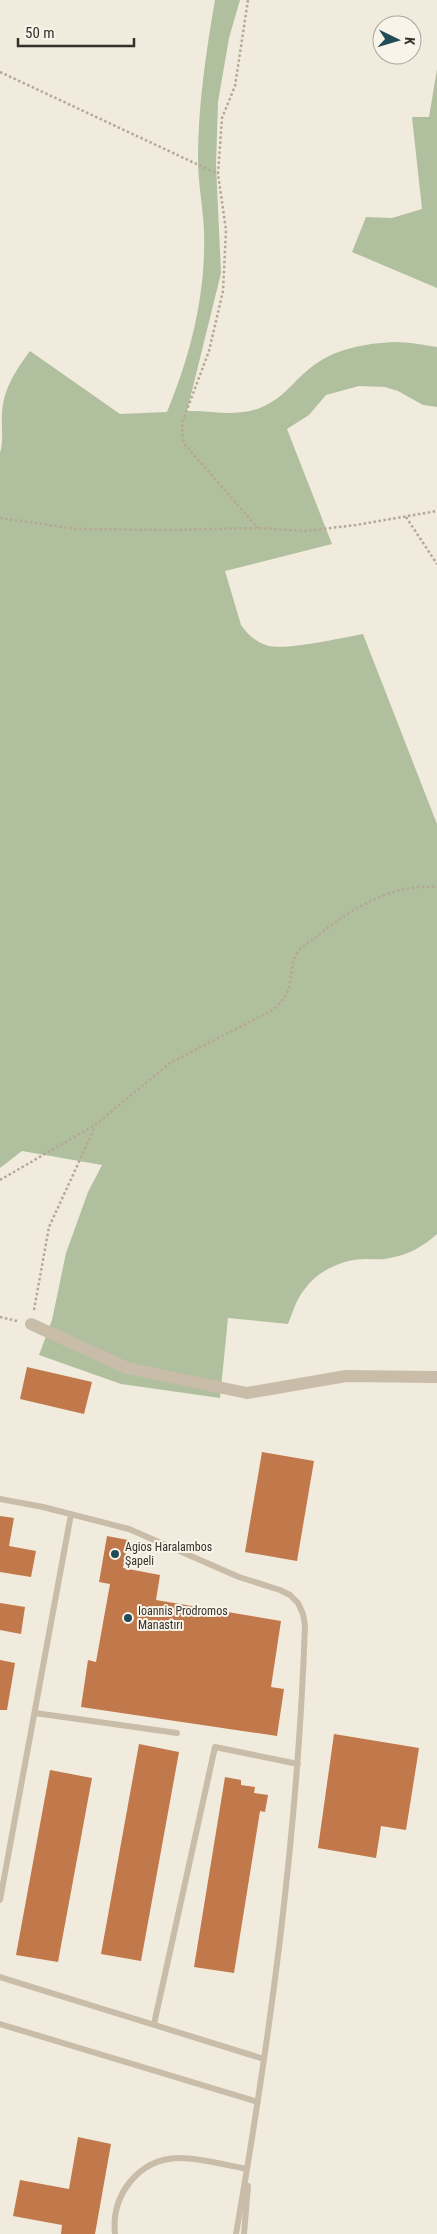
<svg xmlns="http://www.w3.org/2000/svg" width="437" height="2234" font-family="'Roboto Condensed',sans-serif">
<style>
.green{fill:#b0c09e}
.building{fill:#c1784b}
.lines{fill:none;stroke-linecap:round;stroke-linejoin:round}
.path{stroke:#b5a794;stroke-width:2.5;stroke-dasharray:2.5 2.5;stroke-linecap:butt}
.service{stroke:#c9bca9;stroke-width:6}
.minor{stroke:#c9bca9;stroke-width:12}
.poi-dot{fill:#204b57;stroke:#f9f4e9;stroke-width:2}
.labels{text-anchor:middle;stroke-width:4;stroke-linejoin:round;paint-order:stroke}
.poi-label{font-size:12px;fill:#372f29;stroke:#f9f4e9;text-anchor:start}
</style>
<rect width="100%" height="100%" fill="#f1ebdd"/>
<path class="green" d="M215,0H240L229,38L218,102L216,165L221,273L187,411C212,410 238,418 262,407C282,399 293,382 309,369C332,349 366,343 395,342C409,342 424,345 437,347V407L423,405L398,391L385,387L359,386L326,395L309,415L287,429L332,544L225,571L241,625C248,635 257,643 269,646C288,650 341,638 363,634L437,824V1234C424,1246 408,1255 390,1258C382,1260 375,1259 367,1259C343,1259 318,1270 304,1290C296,1300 293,1312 288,1324L228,1318L220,1398L121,1384L39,1355L52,1320L66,1253L88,1192L102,1165L22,1151L0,1168V453C4,440 1,427 2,414C3,389 16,370 30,351L120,414L167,412C191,354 206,294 204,231C203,207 198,183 198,159C198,106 206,52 215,0Z
M437,69V288L352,252L366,217L392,218L422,209L412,117H429Z"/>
<path class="building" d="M27,1367L92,1382L84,1414L20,1399Z
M262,1452L314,1461L297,1561L245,1552Z
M0,1516L14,1518L9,1546L36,1551L31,1577L0,1572Z
M107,1536L128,1540L123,1568L160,1575L156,1600L281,1621L271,1687L284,1689L277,1736L81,1707L88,1660L96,1662L110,1584L99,1582Z
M0,1603L25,1607L21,1634L0,1630Z
M0,1660L15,1663L7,1710H0Z
M334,1734L419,1748L406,1830L381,1826L376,1858L318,1848Z
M139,1744L179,1752L141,1961L101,1954Z
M50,1770L92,1778L58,1962L16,1955Z
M225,1777L241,1780V1785L255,1787L254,1793L268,1795L265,1812L260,1811L234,1973L194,1967Z
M78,2137L111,2144L95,2234H61L62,2225L13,2216L20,2180L69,2189Z"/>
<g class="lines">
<path class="path" d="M248,0L235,86L222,118L218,174L226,230L223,291L209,351L182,423L183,439L186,446L258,528
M0,72L218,174
M406,517L437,564
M0,518L77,529L168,530L258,528L305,531L356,525L437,511
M0,1180L95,1125L170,1063L274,1009C300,985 284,973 299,950C340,918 383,883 437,887
M34,1310L49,1227L95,1127
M0,1317L17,1321"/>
<path class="service" d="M0,1499L43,1507L129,1529L239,1577L280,1590L290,1595L298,1603L303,1614L305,1625C298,1830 271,2032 236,2234
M35,1713L177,1733
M0,1900L71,1514
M0,1977L264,2059
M0,2024L258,2102
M154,2024L215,1747L298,1764
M115,2234C111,2195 138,2159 179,2158C201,2158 225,2165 247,2169
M244,2234L248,2186"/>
<path class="minor" d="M31,1324L127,1368L247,1393L346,1376L437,1377"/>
</g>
<g class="poi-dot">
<circle cx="115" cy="1554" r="5"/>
<circle cx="128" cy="1618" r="5"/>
</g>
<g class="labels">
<g class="poi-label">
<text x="125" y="1551">Agios Haralambos<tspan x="125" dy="14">Şapeli</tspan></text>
<text x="138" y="1615">Ioannis Prodromos<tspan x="138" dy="14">Manastırı</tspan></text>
</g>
</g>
<g transform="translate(397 40) rotate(95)"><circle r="24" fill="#f9f4e9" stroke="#aba59c"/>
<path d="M0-4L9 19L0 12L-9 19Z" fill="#204b57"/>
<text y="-8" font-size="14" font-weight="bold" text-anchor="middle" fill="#372f29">K</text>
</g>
<path d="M18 38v8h116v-8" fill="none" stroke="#372f29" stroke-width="2.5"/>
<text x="25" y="38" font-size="15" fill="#372f29" stroke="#f9f4e9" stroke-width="4" paint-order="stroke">50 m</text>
</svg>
